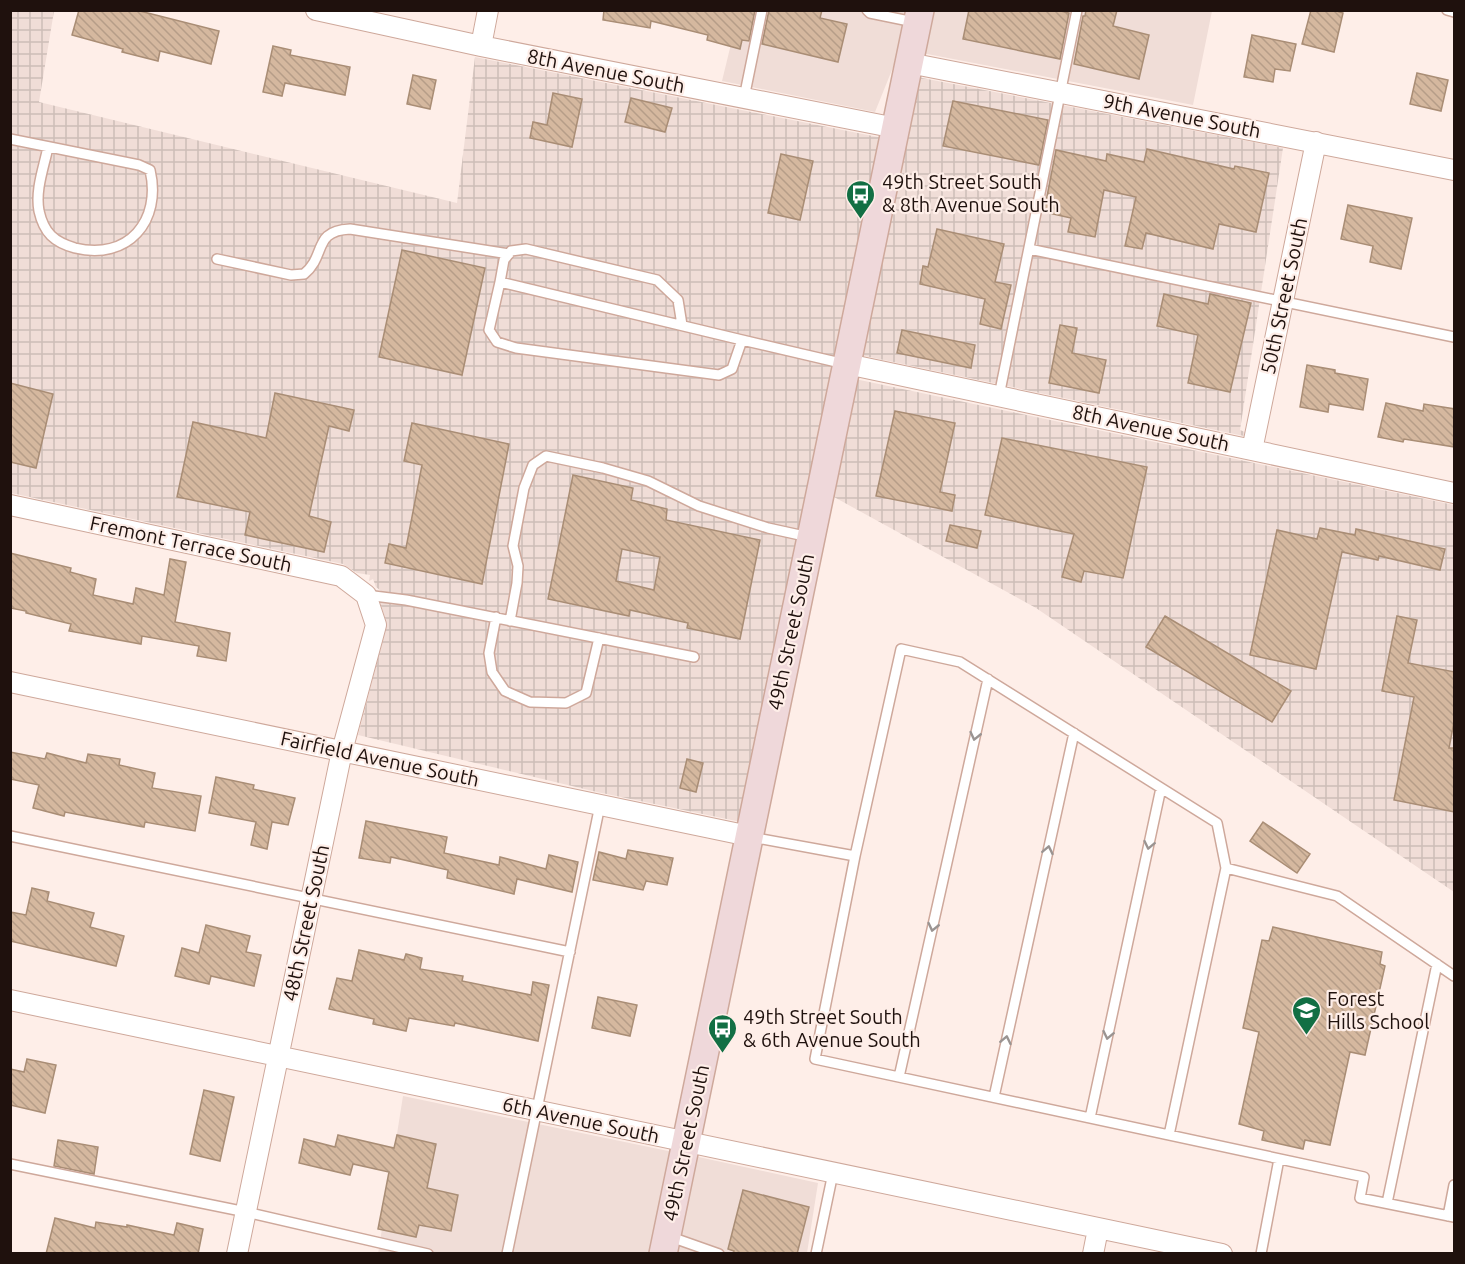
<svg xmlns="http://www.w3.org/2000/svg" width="1465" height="1264" font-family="Ubuntu,sans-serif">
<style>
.built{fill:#f0ddd7}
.industrial{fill:url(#industrial-grid)}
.building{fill:url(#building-back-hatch);stroke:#a98d75;stroke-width:1.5;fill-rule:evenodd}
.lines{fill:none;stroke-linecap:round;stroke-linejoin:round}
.service-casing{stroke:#cea89b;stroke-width:12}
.minor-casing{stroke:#cea89b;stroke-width:22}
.secondary-casing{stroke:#cea89b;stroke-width:30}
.service{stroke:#fff;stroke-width:9}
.minor{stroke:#fff;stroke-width:20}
.secondary{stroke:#efd8da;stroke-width:27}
.oneway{stroke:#9a9492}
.labels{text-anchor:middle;stroke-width:4.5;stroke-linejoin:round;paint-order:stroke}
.street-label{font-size:20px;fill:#1f110d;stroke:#feeee8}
.poi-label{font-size:20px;fill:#1f110d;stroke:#feeee8;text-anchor:start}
</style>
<defs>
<pattern id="industrial-grid" width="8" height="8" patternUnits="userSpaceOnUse" patternTransform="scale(1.5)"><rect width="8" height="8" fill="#f0ddd7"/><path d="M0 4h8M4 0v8" fill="none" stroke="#cdbdb7"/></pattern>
<pattern id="building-back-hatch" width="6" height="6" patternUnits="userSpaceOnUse" patternTransform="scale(1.5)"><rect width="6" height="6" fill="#d5b89f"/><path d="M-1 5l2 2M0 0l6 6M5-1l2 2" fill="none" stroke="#b69d88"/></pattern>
</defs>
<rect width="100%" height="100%" fill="#feeee8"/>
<path class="built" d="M739,11H909L900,50L875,112L722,81Z
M931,11H1212L1193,105L922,53Z
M403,1096L673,1152L652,1253L378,1254Z
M694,1156L818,1183L807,1253L674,1254Z"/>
<path class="industrial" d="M11,11H54L39,102L457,203L475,57L883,138L741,822L597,792L358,735L386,628V621L378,596L381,591L376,587L373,579L369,581L370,575L357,573L343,564L11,493Z
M917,77L1283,148L1240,430L1245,432L1244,436L860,355Z
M855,379L1454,505V892L1036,608L834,497L817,561Z"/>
<path class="building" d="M79,10H136L219,31L211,64L160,51L158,61L122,52L123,49L72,35Z
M604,10H755L749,41L742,40L740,49L707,40L708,35L651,21L650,28L603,20Z
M769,10H822L820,18L847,24L838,62L762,44Z
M969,10H1057L1069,13L1060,59L963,39Z
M1086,10H1117L1113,26L1149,35L1139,79L1074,64L1083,16H1085Z
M1311,10H1333L1343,13L1334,52L1302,44Z
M1252,35L1296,44L1290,71L1275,69L1273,82L1244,77Z
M273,46L291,50L290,55L350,67L345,95L285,83L282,96L263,92Z
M1417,73L1448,80L1441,111L1410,104Z
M413,75L436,80L430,109L407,104Z
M553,93L582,99L572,147L530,138L533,122L547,125Z
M631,98L672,108L665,132L625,122Z
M953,101L1048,120L1039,165L943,146Z
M1147,149L1234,169L1235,166L1269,173L1256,232L1219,224L1213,249L1146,233L1142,249L1125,246L1136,197L1104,190L1095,237L1068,232L1071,218L1044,212L1056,150L1106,161L1107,154L1144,162Z
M781,154L813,161L800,220L768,213Z
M1348,205L1412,218L1401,269L1370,262L1373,246L1341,239Z
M937,229L1004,244L995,282L1011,285L1001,329L980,324L985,299L920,284L923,266L928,267Z
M402,250L485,268L462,375L379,357Z
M1164,294L1208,304L1210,294L1251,303L1230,392L1188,383L1198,335L1157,326Z
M1060,325L1077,328L1072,353L1106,360L1099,393L1049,383Z
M902,330L975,345L971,368L897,353Z
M1307,365L1335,370V373L1368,379L1363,410L1329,404L1328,412L1300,407Z
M10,383L53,394L36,468L10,462Z
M275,393L354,410L349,431L329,426L309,516L331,522L324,552L245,535L250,512L177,497L193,422L266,438Z
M1386,403L1423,411L1424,404L1455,409V447L1404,439L1403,442L1378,437Z
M895,411L955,423L940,492L955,495L952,511L876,496Z
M412,423L509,444L482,584L385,563L389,544L406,548L422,465L404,461Z
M1002,438L1147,467L1123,578L1084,571L1081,582L1062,577L1074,534L985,515Z
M573,475L633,488L631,500L667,509L666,520L760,540L740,639L687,628L688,623L630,610L629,616L548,599ZM622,549L660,557L654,590L616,581Z
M950,525L981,531L977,548L946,541Z
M1320,528L1355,535L1356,529L1445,549L1440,570L1379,556L1378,560L1342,552L1316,669L1250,655L1277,530L1317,539Z
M10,553L71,568L70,572L96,579L93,595L133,604L136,588L164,595L170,559L186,562L175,622L230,633L226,661L197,656L199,646L142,636L141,644L69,631L71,624L26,613V611L10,608Z
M1165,616L1291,691L1272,722L1146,647Z
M1397,616L1417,620L1408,663L1455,672V717L1449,748H1455V812L1394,800L1414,697L1382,691Z
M10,752L45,759L47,753L86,763L88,754L120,759L119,765L155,773L152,788L201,796L195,831L145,822L144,827L65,812L64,816L33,808L39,785L10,779Z
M687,759L703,763L696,792L680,788Z
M216,777L254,785L253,789L295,798L288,825L272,822L267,849L251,845L256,822L209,813Z
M366,821L447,837L444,853L499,865L500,857L546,869L549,855L578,862L572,892L517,879L514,894L447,878L448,870L391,857L390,863L359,858Z
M1263,822L1310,854L1297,873L1250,841Z
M628,850L673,858L667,885L646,881L643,890L593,880L599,852L626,859Z
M32,888L49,892L47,901L94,913L90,927L124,936L116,966L10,941V912L26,915Z
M206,925L250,936L246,952L261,955L254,986L211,976L209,984L175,976L182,948L199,953Z
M1273,927L1382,952L1380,964L1385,966L1365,1055L1350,1052L1330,1145L1305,1140L1303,1149L1262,1140L1264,1131L1239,1124L1259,1032L1243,1028L1262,940L1269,941Z
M359,950L404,960L406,954L422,958L420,969L463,976L462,981L531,995L533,982L549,985L538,1041L455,1023L454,1026L409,1018L406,1031L373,1024L374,1019L329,1009L337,978L352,981Z
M598,997L637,1005L630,1036L592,1028Z
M27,1059L56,1065L45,1113L10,1105V1069L24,1072Z
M204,1090L234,1097L220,1161L190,1154Z
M338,1135L394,1148L397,1135L436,1144L427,1188L458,1195L451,1231L419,1225L416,1237L378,1229L389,1172L353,1164L350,1175L299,1163L304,1139L335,1147Z
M58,1140L98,1147L94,1174L54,1166Z
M743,1190L809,1207L797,1254H733L734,1251L728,1249Z
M55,1218L95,1228L96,1222L127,1227V1225L174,1235L177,1223L203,1229L198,1254H46Z"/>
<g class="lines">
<defs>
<path id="service" d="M867,10L870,13L914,22
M1447,10L1454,12
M744,98L762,10
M10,139L139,165L150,170C162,221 128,261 75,248C54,242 44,233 39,211C35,190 44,167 48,147
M1029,249L1454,337
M217,259L291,275L304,274C327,255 312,231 350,229L509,254
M500,282L504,260L511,251L526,249L657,280L678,300L682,325
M742,340L732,369L719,375L516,348L497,342L489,330L500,282L742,340L845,364
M999,396L1077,10
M366,595L406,600L694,657
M496,617L489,653L492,672L505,691L530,702L566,703L586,693L599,638
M510,621L517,583L518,566L513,546L524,488L533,465L546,456L603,468L648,481L699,506L768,528L809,537
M10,836L570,952
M751,837L855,856L815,1059L1364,1177L1360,1198L1454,1217
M855,856L901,649L960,662L1217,823L1226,868
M899,1077L988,679
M994,1097L1074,733
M1090,1118L1161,788
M1169,1135L1226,868L1337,896L1454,976
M10,1164L246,1212L428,1254
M1387,1203L1437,964
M1448,1216L1454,1185
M668,1236L719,1254
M507,1254L600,805
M816,1254L833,1173
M1261,1254L1279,1159"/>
<path id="minor" d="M316,10L481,46L896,128
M481,46L488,10
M909,63L1454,170
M847,364L1454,493
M1252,450L1316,142
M10,505L341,576L366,595L376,625L342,751L237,1254
M10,682L749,836
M10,1000L1222,1254
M1093,1254L1098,1229"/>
<path id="secondary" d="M663,1254L920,10"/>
</defs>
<use href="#service" class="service-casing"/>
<use href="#minor" class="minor-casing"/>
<use href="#secondary" class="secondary-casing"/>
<use href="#service" class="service"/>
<use href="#minor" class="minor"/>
<use href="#secondary" class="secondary"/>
</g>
<defs><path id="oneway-chevron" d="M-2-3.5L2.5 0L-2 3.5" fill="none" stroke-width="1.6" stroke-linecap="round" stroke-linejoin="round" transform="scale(1.5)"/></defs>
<g class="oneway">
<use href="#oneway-chevron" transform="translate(975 736) rotate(103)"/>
<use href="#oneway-chevron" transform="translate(1149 845) rotate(102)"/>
<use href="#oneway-chevron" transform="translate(1048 850) rotate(-78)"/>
<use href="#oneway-chevron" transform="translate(933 927) rotate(103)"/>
<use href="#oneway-chevron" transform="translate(1108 1035) rotate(102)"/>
<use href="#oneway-chevron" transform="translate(1006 1040) rotate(-78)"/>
</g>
<defs>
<symbol id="bus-pin" viewBox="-11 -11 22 30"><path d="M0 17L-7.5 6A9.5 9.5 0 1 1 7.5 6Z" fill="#126f44" stroke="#feeee8"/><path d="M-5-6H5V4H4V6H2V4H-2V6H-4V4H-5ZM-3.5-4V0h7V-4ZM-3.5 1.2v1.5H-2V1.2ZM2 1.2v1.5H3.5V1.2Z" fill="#fff"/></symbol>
<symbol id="school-pin" viewBox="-11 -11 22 30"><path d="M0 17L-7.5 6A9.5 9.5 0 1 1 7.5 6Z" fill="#126f44" stroke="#feeee8"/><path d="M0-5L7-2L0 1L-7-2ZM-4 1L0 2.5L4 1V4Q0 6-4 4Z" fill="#fff"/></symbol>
</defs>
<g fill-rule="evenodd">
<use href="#bus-pin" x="844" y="178" width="33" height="45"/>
<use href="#school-pin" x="1290" y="994" width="33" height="45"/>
<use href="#bus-pin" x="706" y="1012" width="33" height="45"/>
</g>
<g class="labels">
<g class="street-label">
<text transform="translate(606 71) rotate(11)" y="7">8th Avenue South</text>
<text transform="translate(1182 116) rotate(11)" y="7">9th Avenue South</text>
<text transform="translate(1284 296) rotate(-78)" y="7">50th Street South</text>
<text transform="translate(1151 428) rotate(12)" y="7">8th Avenue South</text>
<text transform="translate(191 544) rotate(12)" y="7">Fremont Terrace South</text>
<text transform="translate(791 632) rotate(-78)" y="7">49th Street South</text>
<text transform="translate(380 759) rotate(12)" y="7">Fairfield Avenue South</text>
<text transform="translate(306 923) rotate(-78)" y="7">48th Street South</text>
<text transform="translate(581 1120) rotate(12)" y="7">6th Avenue South</text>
<text transform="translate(686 1143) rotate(-78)" y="7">49th Street South</text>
</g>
<g class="poi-label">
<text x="882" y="189">49th Street South<tspan x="882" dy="23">&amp; 8th Avenue South</tspan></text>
<text x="1327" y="1006">Forest<tspan x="1327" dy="23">Hills School</tspan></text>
<text x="743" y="1024">49th Street South<tspan x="743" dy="23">&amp; 6th Avenue South</tspan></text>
</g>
</g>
<rect width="1465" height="1264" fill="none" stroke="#1f110d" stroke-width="24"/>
</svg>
